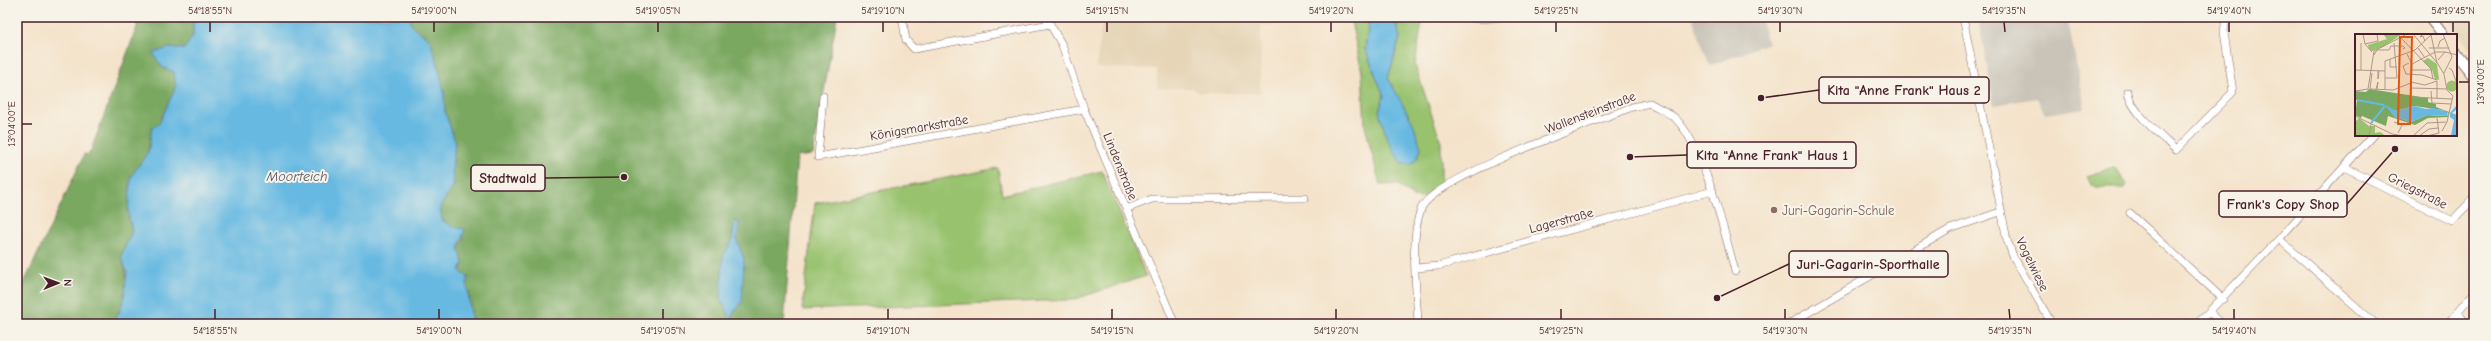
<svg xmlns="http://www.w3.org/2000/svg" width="2491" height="341" font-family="'Comic Neue',sans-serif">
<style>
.built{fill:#e6d5b7}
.industrial{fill:#c9c3b8}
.green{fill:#98c26e;stroke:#71704c}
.forest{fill:#7aa861;stroke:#626446}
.water{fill:#67b9e2;stroke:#586c86}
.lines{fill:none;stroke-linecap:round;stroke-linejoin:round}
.street-casing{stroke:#866463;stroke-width:8}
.secondary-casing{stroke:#866463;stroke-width:12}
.street{stroke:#fff;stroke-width:7}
.secondary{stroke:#fff;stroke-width:10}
.ticks{fill:none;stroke:#4a1f2b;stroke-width:1.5}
.education-dot{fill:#8d6e63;stroke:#f7f3e8;stroke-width:1.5}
.labels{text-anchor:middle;stroke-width:4;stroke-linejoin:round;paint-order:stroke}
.street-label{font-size:13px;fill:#4a1f2b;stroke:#f7f3e8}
.education-label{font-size:13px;fill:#785e54;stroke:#f7f3e8;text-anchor:start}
.water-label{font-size:14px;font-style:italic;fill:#54556b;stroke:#f7f3e8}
.inset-river{fill:none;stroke:#67b9e2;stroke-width:2}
.inset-road{fill:none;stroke:#b0958a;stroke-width:1}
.view{fill:#e0560e;fill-opacity:0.15;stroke:#e0560e;stroke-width:2}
.inset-edge{fill:none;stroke:#4a1f2b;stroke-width:2}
.leader{fill:none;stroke:#4a1f2b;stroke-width:1.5}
.callout-dot{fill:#4a1f2b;stroke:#f7f3e8;stroke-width:1.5}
.callout{fill:#f7f3e8;stroke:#4a1f2b;stroke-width:1.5}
.callout-label{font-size:14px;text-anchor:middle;font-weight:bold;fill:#4a1f2b}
.neatline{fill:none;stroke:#4a1f2b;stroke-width:1.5}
.ticks-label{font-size:10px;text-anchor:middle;fill:#4a1f2b}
</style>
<rect width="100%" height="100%" fill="#f7f3e8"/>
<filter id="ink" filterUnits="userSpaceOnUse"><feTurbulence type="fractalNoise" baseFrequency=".025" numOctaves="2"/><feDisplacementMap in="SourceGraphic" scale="8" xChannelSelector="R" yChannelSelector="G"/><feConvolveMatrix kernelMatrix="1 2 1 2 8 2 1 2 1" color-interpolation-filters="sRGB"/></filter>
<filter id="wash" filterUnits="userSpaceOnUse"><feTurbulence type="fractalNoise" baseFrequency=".012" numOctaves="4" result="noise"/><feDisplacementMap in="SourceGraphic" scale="16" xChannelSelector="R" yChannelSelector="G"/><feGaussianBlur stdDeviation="0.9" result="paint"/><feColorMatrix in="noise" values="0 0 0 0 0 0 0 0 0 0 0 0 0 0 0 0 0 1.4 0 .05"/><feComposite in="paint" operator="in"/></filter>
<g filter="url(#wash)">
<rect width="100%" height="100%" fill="#f4e3ca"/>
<path class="built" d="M1103,17H1281V25H1261L1260,93H1199L1193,88H1157V69L1096,68Z
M2447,17H2474V54L2456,31Z"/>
<path class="industrial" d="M1692,17H1760L1768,43L1710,66Z
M1978,17H2067L2085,108L2045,114L2037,98L1994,105Z"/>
<path class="green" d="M1350,17H1370L1365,49L1384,96L1379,111L1399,101L1388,78L1400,38L1394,17H1423L1415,65L1441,142V182L1426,196L1420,198L1413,197L1397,184L1380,185L1365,126L1362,72Z
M998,168L1002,195L1102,171L1146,276L1072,300L802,310L815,203Z
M2114,168L2127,184L2125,188H2095L2086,176Z"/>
<path class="forest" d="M136,17H193V36L184,49L169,48L162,67L174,72L176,86L159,124L152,128L148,152L131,177L128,212L132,232L121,256C131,280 127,303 111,324H17V298L85,153L87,156L91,150L137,27Z
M409,17H837L813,155L797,157L784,324H732V315L744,259L737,241L739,222L735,221L732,241L723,257L721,300L729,314V324H472L469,293L460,271L463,263L459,248L464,238L442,220L440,207L454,185L452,170L455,141L445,112L444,92L430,40L412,26Z"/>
<path class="water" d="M193,17H409L412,26L430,40L438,65L444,92L445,112L455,141L452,170L454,185L440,207L442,220L453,227L465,229L459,248L463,263L460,271L468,277L467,284L472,324H111L119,313L124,298L127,272L121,256L132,232L128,212L131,177L148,152L152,128L159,124L176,86L174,72L162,67L153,53L169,48L184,49L193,36Z
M1370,17H1394L1400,37L1388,78L1413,123L1421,148L1417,159L1410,165L1401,164L1387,139L1379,111L1384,96L1365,49Z
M735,221L739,222L737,241L744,259L742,302L732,315V324H729V314L721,300L723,257L732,241Z"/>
</g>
<g filter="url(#ink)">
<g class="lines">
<defs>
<path id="street" d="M902,17L906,40L914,49L1050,24
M1046,17L1062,45L1084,109L1175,324
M1963,17L2007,240L2013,256L2052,324
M1475,19L1517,17
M2128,92C2130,111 2162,137 2176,150L2233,92L2224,32L2226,17
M823,96L818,157L1084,109
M2344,167L2452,221L2474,198
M1126,209L1152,199L1305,198
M2130,213L2223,299
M2279,239L2376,324
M1416,268L1438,266L1713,191
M2210,312L2222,324
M2457,312L2467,324
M1418,324C1417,290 1409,241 1421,209C1433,177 1595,122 1632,107L1650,103C1658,108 1670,113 1676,119C1705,149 1724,231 1735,271
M1789,324L1950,229L2000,212
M2197,324L2279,239L2373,135
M2447,324L2471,296"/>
<path id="secondary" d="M2429,17L2443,35
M2456,53L2474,77"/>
</defs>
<use href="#street" class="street-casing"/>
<use href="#secondary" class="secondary-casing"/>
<use href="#street" class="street"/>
<use href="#secondary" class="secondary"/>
</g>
</g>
<path class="ticks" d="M210,22V32M434,22V32M658,22V32M883,22V32M1107,22V32M1331,22V32M1556,22V32M1780,22V32M2004,22L2005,32M2229,22V32M2453,22V32M2459,82H2469M22,124H32M215,309V319M439,309V319M663,309V319M888,309V319M1112,309V319M1336,309V319M1561,309V319M1785,309V319M2009,309L2010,319M2234,309V319"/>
<circle class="education-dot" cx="1774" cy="210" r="4"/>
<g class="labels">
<g class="street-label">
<text transform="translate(1590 112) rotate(-21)" y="5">Wallensteinstraße</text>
<text transform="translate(919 127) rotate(-10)" y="5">Königsmarkstraße</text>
<text transform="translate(1121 166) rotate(68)" y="5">Lindenstraße</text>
<text transform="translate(2418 190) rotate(27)" y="5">Griegstraße</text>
<text transform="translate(1561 220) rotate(-15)" y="5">Lagerstraße</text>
<text transform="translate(2033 264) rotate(64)" y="5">Vogelwiese</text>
</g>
<g class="education-label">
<text x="1782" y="215">Juri-Gagarin-Schule</text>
</g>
<g class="water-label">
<text x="297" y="181">Moorteich</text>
</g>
</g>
<g transform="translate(2355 34)">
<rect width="102" height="102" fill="#f4e3ca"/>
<path d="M28,0H47L28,13L17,17L14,15L13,11L32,5ZM73,24L82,30L84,46L80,45L77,36L68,27ZM91.5 52a5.5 5.5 0 1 1 11 0a5.5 5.5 0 1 1-11 0ZM4,84L14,92H20V99L25,98L31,102H0V88Z" fill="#98c26e"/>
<path d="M14,55L73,64V68L81,70V73L94,78L93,83L73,84L60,91L33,82L31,92L7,82L6,84L0,81L2,66H0V57L11,58ZM59,72L87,76L93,79V82L72,81L56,88L40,83L33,74L41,77Z" fill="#7aa861" fill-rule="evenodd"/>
<path d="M29,70L41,77L59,72L71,75L79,74L92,78L93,82L72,81L56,88L40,83ZM102,71V75L97,79L102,81V102H96L99,86L95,83V79Z" fill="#67b9e2"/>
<path class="inset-river" d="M2,66L29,71M16,89L30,72"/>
<path class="inset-road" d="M8,0L10,10L17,18M58,0L83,30L89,40L92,56L98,62L92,88L87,97M68,0L65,3L68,2L70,7M88,0L97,23L89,39M76,1L82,29M46,4L76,35L78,45M10,10L23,7L22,0M83,13L85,7L90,4M63,14L70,24M74,14H94M19,17L52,0M52,20L57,30L56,63L97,65M19,21L22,16H34L36,12H48L50,14L48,15M35,25V33H42M83,26L90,18L102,21M54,29L48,32L51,40L67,41L82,46M57,30L80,18H90M94,34L97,36L102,50M0,36L30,37M6,36V9M57,36H77M23,37V45L24,37M17,39L15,55L38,56L56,49M30,44H42L39,9M56,48L70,51L82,47M56,54L92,55M21,55L23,48L22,55M30,55V27L60,16L77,0M0,57L13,55L19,17M76,57L77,69L96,70M82,64V47M0,82L37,100L49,102M82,84L84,99M39,88L47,91L43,99M14,102L16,90M58,102L72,89L91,88M64,102L74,95L83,94M72,102L84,99"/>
<path class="view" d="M45,3H57L55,90H43Z"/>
<rect width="102" height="102" class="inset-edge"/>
</g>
<path class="leader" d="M1761 98L1819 90M1630 157L1687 155M624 177L545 178M2395 149L2347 204M1717 298L1789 264"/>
<g class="callout-dot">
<circle cx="1761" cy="98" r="4"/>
<circle cx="1630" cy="157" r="4"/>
<circle cx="624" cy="177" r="4"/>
<circle cx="2395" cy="149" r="4"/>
<circle cx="1717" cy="298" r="4"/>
</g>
<g class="callout">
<rect x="1819" y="77" width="170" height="26" rx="4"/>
<rect x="1687" y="142" width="169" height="26" rx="4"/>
<rect x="471" y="165" width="74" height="26" rx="4"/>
<rect x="2219" y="191" width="128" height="26" rx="4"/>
<rect x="1789" y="251" width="159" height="26" rx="4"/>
</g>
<g class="callout-label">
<text x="1904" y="95">Kita "Anne Frank" Haus 2</text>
<text x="1772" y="160">Kita "Anne Frank" Haus 1</text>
<text x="508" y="183">Stadtwald</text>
<text x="2283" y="209">Frank's Copy Shop</text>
<text x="1868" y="269">Juri-Gagarin-Sporthalle</text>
</g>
<rect width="2491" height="341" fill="none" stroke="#f7f3e8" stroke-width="44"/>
<g transform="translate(58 283) rotate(89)" stroke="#f7f3e8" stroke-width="3" paint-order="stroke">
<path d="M0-3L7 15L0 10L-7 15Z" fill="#4a1f2b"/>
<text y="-6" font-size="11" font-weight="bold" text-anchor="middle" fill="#4a1f2b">N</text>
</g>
<rect x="22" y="22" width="2447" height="297" class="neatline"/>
<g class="ticks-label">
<text x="210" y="14">54°18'55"N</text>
<text x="434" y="14">54°19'00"N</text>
<text x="658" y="14">54°19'05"N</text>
<text x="883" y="14">54°19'10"N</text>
<text x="1107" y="14">54°19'15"N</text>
<text x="1331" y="14">54°19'20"N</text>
<text x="1556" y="14">54°19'25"N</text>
<text x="1780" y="14">54°19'30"N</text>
<text x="2004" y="14">54°19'35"N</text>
<text x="2229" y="14">54°19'40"N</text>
<text x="2453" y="14">54°19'45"N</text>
<text transform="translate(2480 82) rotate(-90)" y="4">13°04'00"E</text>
<text transform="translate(11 124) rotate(-90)" y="4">13°04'00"E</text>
<text x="215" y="334">54°18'55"N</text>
<text x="439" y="334">54°19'00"N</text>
<text x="663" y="334">54°19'05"N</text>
<text x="888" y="334">54°19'10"N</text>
<text x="1112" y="334">54°19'15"N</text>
<text x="1336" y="334">54°19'20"N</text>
<text x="1561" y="334">54°19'25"N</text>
<text x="1785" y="334">54°19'30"N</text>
<text x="2010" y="334">54°19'35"N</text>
<text x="2234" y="334">54°19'40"N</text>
</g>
</svg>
